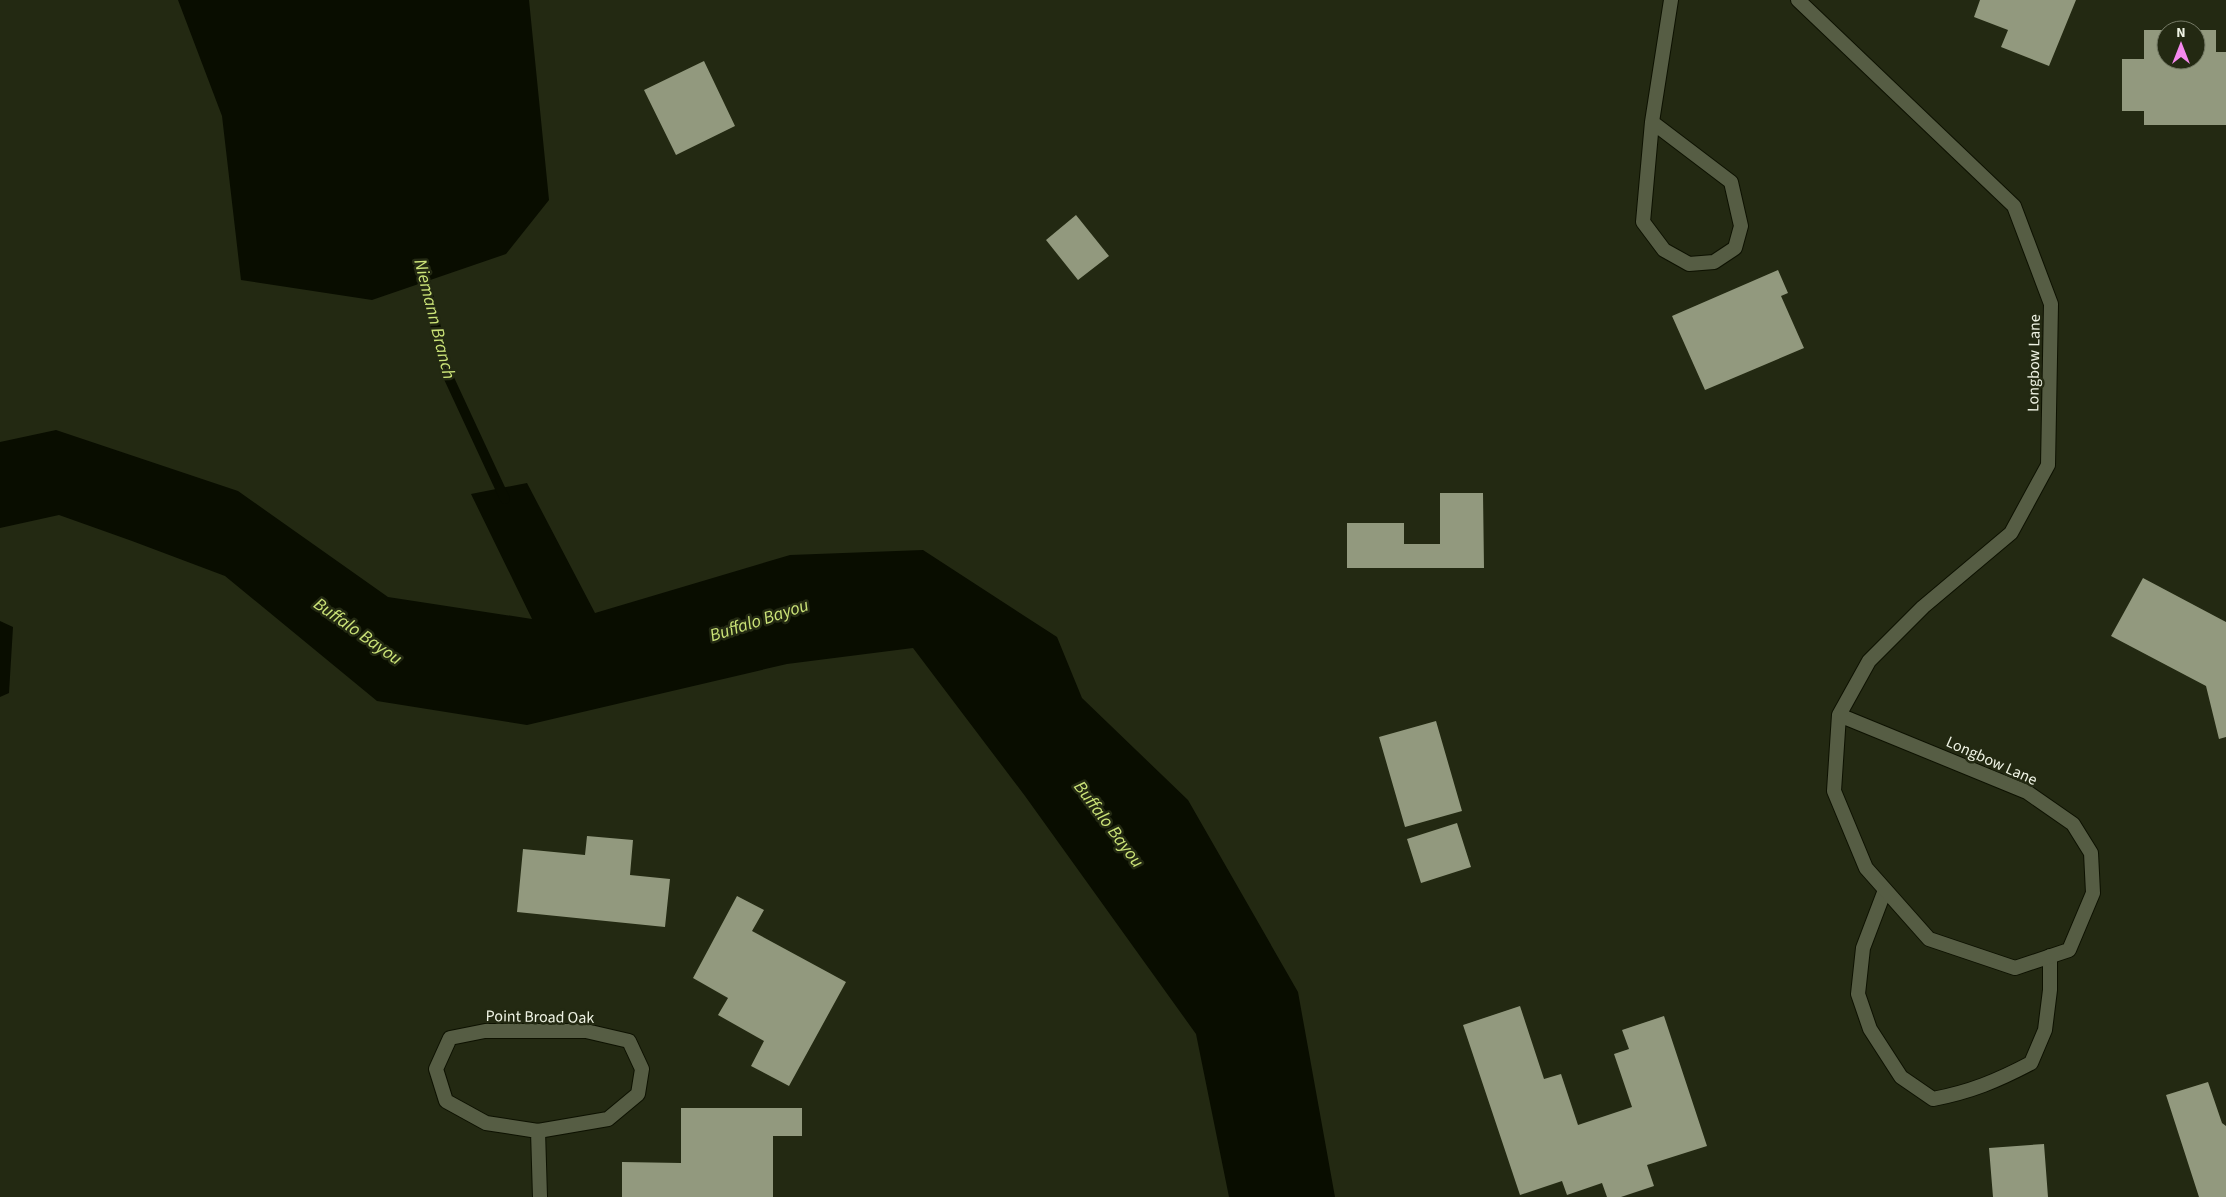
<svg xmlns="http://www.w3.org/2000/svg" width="2226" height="1197" font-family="'Source Sans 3',sans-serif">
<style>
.water{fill:#090d00}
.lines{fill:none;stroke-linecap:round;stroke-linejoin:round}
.stream{stroke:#090d00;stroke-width:10}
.building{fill:#92997e}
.service-casing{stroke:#0d1100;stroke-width:16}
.minor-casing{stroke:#0d1100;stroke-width:16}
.service{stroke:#565d44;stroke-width:14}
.minor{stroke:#565d44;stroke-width:14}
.labels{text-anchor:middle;stroke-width:5;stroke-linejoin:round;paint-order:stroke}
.street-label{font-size:16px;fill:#eff3e4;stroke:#232912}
.water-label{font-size:18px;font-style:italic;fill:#cce478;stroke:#232912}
</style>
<rect width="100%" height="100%" fill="#232912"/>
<path class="water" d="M178,0H529L549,200L506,254L372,300L241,280L222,116Z
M56,430L238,491L388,597L532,619L471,494L527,483L595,613L790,555L923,550L1057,637L1082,698L1188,800L1298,992L1335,1197H1229L1196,1034L1025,796L913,648L787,664L527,725L377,701L225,576L132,541L59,515L0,528V442Z
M0,621L13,627L9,693L0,697Z"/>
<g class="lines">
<path class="stream" d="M422,269L447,374L505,499"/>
</g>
<path class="building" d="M1980,0H2076L2049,66L2001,47L2008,30L1974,17Z
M2144,30H2166V60H2196V30H2216V52H2226V125H2144V111H2122V59H2144Z
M704,61L735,126L676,155L644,90Z
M1076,215L1109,256L1078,280L1046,240Z
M1778,270L1788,293L1781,296L1804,348L1705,390L1672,316Z
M1440,493H1483L1484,568H1347V523H1404V544H1440Z
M2143,578L2226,622V737L2219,739L2206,686L2111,636Z
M1436,721L1462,811L1405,827L1379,737Z
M1457,823L1471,867L1421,883L1407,839Z
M587,836L633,840L630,875L670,879L665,927L517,912L523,849L585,855Z
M737,896L764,910L752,931L846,982L789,1086L751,1066L764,1041L718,1015L728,998L693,978Z
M1520,1006L1544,1079L1561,1074L1578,1125L1632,1107L1614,1054L1629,1049L1622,1030L1664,1016L1707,1146L1647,1165L1654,1186L1621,1197H1607L1602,1183L1567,1195L1562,1181L1520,1195L1463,1025Z
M2208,1082L2222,1123L2226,1126V1197H2199L2166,1095Z
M681,1108H802V1136H773V1197H622V1162L681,1163Z
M2044,1144L2048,1197H1993L1989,1148Z"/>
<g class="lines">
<defs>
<path id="service" d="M1652,122L1731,182L1741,226L1735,248L1714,262L1689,264L1664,250L1643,222L1652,122L1671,0
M1885,890L1863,948L1858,994L1870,1029L1901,1077L1933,1099C1970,1092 1997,1081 2031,1063L2045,1030L2050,990V956"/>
<path id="minor" d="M1798,0L2014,206L2051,304L2048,465L2011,533L1923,607L1869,661L1839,715
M1839,715L2027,792L2073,824L2091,853L2093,893L2069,950L2015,968L1929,939L1866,868L1834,791Z
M485,1031H586L629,1041L642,1069L638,1094L608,1119L538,1131L486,1123L446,1101L436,1069L450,1038Z
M538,1131L540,1197"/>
</defs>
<use href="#service" class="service-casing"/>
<use href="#minor" class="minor-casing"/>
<use href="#service" class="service"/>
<use href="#minor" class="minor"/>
</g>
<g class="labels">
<g class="street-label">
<text transform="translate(2033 363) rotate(-89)" y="6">Longbow Lane</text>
<text transform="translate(1992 760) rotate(24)" y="6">Longbow Lane</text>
<text transform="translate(540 1016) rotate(1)" y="6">Point Broad Oak</text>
</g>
<g class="water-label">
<text transform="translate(435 319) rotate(76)" y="6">Niemann Branch</text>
<text transform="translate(759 620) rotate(-18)" y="6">Buffalo Bayou</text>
<text transform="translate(358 631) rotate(35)" y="6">Buffalo Bayou</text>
<text transform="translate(1109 824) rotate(53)" y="6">Buffalo Bayou</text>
</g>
</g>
<g transform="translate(2181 45)"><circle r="24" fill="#232912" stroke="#757a66"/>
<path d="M0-4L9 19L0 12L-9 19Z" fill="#f589ee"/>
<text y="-8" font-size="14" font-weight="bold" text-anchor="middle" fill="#eff3e4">N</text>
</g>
</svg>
